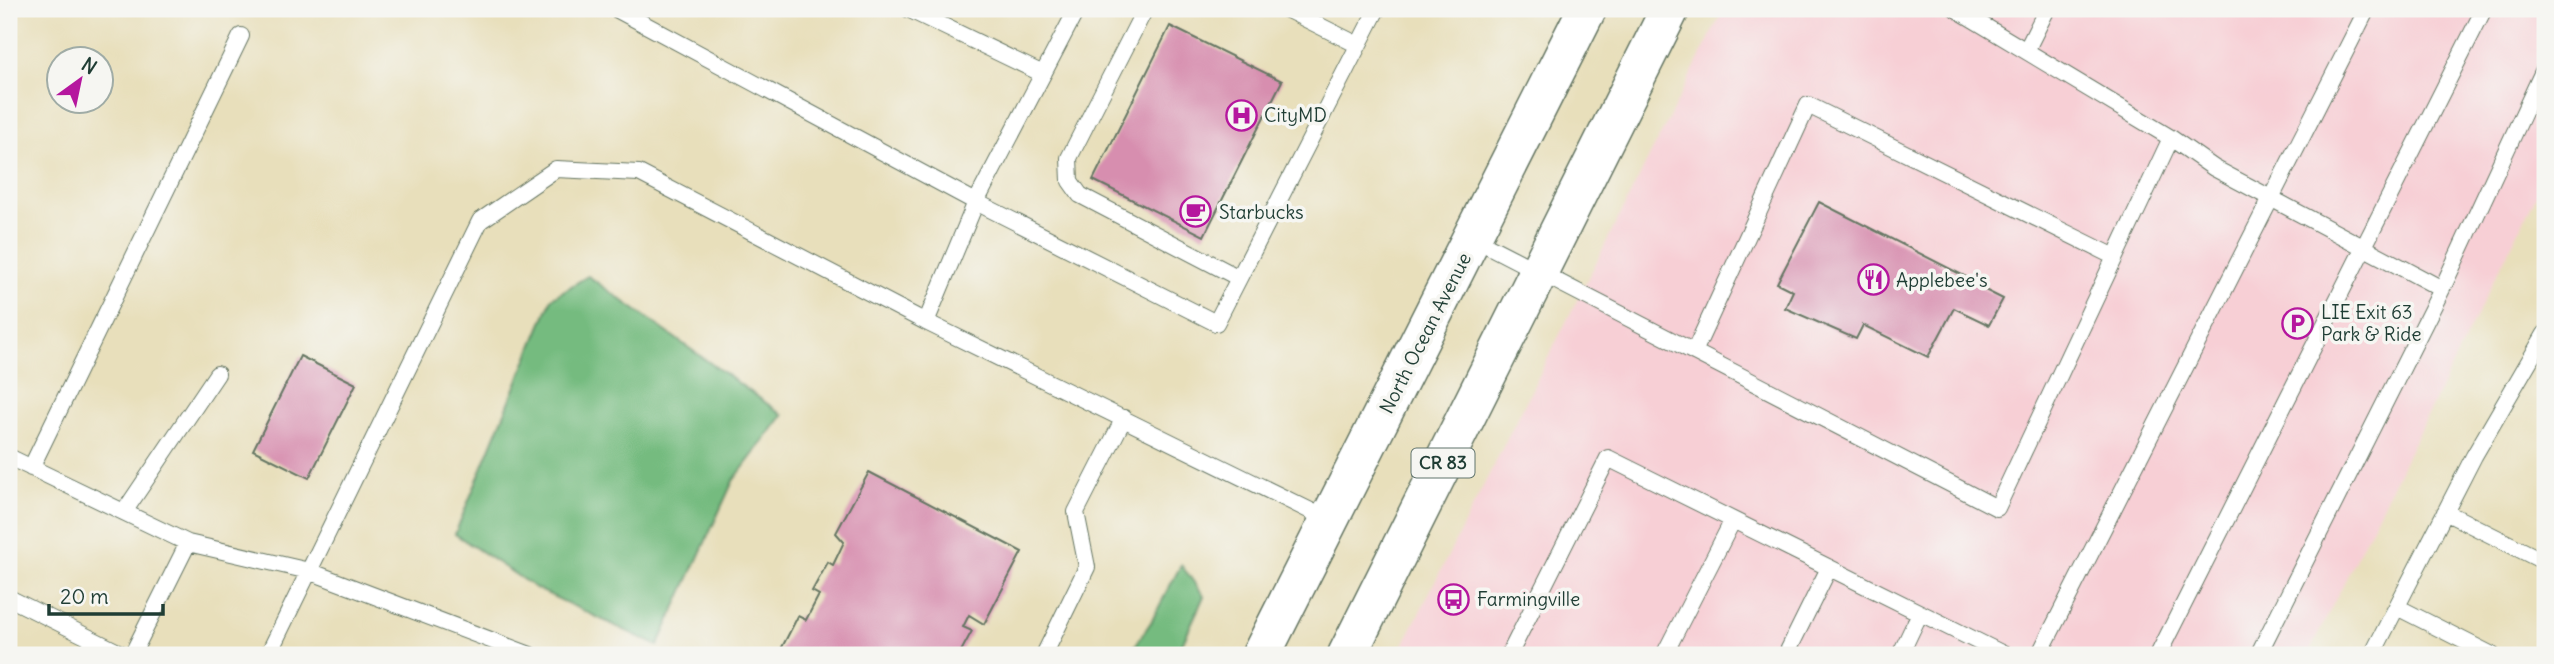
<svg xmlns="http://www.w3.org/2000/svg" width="2554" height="664" font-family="Delius,sans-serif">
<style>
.built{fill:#f7cfd5}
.forest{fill:#75bb7f;stroke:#4a7c5a;stroke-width:2}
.building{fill:#d78eaf}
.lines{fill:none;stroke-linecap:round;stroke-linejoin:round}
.lane-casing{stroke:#657663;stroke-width:18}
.highway-casing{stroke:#657663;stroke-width:41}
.lane{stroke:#fff;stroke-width:16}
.highway{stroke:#fff;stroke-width:38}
.labels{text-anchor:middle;stroke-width:7;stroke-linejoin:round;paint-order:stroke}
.shield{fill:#f6f6f2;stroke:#60746d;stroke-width:2}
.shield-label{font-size:18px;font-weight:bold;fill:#1f3d34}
.poi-label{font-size:19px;fill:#1f3d34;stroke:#f6f6f2;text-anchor:start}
.street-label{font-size:19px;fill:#1f3d34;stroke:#f6f6f2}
</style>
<rect width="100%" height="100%" fill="#f6f6f2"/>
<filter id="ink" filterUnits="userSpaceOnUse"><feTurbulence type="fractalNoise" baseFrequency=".0143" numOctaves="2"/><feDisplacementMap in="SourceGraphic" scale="14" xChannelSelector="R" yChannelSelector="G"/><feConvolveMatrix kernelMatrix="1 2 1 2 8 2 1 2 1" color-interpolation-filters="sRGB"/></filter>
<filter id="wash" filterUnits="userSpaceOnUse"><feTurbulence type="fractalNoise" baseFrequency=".00686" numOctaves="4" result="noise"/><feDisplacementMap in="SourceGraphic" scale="28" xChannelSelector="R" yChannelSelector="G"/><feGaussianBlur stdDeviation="1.57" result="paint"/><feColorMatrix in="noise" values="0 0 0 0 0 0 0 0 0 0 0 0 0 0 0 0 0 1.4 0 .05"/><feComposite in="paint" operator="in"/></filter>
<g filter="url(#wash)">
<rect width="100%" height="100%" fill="#e8dfbb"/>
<path class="built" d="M1724,9H2545V178L2308,655H1398Z"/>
<path class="forest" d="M588,276L783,415L733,481L658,646L537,589L455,534L552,298Z
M1181,565L1204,596L1177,655H1129L1151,622Z"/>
<g id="blocks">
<path class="building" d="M1170,26L1282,81L1204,236L1093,180Z
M1819,202L1968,278L1969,282L2003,299L1989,325L1954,308L1928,357L1863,325L1856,339L1785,308L1793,291L1777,283Z
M300,356L356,384L309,478L253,450Z
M869,472L1022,552L984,624L969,615L963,627L972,631L959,655H778L798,616L806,620L819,595L812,591L828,562L833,565L844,542L836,533Z"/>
</g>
</g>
<g filter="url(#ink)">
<use href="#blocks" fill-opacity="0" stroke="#657663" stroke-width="2"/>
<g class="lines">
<defs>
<path id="lane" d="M616,9L976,202L1216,323L1377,9
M908,9L1043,74
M1077,9L976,202L926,322L1329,520
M1145,9L1069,158L1070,181L1080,195L1239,278
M1286,9L1358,45
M1956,9L2171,138L2214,168L2442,289
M2026,51L2047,9
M1473,238L1997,508L2171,138
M1694,352L1808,105L2115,257
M9,457L188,543L309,571L530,655
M31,468L241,36
M124,512L217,374
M2445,512L2545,562
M9,598L124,655
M2397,607L2492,655
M132,655L188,543
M268,655L480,221L556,169L639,173L926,322
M1044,655L1087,567L1076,512L1124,418
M1509,655L1608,458L2005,655
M1664,655L1733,520
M1786,655L1829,568
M1900,655L1920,613
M2039,655L2367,9
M2158,655L2484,9
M2258,655L2442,289L2545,67
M2372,655L2474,456L2545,334"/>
<path id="highway" d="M1261,655L1587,9
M1347,655L1670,9"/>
</defs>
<use href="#lane" class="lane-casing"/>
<use href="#highway" class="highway-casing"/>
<use href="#lane" class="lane"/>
<use href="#highway" class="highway"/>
</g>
</g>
<defs>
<symbol id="hospital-ring" viewBox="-11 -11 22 22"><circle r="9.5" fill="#f6f6f2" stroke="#b5179e" stroke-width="1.5"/><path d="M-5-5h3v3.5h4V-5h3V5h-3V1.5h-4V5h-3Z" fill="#b5179e"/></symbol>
<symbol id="cafe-ring" viewBox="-11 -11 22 22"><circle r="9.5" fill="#f6f6f2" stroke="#b5179e" stroke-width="1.5"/><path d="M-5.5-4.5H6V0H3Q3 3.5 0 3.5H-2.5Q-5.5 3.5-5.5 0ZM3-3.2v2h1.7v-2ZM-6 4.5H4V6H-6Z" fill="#b5179e"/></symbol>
<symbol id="restaurant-ring" viewBox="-11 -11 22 22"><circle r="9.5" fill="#f6f6f2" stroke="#b5179e" stroke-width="1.5"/><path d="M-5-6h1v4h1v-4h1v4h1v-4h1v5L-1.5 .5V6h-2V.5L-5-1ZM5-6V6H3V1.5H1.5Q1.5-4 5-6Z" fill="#b5179e"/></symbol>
<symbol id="parking-ring" viewBox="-11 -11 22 22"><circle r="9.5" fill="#f6f6f2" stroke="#b5179e" stroke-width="1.5"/><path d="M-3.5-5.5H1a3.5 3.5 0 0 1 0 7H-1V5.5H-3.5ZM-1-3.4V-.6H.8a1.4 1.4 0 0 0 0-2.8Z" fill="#b5179e"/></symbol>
<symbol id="bus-ring" viewBox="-11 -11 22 22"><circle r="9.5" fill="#f6f6f2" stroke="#b5179e" stroke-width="1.5"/><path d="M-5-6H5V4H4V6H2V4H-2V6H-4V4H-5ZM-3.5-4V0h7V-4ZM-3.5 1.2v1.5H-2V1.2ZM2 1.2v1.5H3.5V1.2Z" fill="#b5179e"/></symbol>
</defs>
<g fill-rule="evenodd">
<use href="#hospital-ring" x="1224" y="98" width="35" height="35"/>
<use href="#cafe-ring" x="1178" y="194" width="35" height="35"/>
<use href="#restaurant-ring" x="1856" y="262" width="35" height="35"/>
<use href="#parking-ring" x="2280" y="306" width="35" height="35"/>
<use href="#bus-ring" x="1436" y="582" width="35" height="35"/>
</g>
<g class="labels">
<rect class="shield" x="1411.5" y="448.5" width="63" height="29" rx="5"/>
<g class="shield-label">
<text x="1443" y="469">CR 83</text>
</g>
<g class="poi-label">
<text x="1264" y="122">CityMD</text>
<text x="1219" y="219">Starbucks</text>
<text x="1896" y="287">Applebee's</text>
<text x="2321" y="319">LIE Exit 63<tspan x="2321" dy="22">Park &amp; Ride</tspan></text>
<text x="1477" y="606">Farmingville</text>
</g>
<g class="street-label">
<text transform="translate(1425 333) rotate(-63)" y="7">North Ocean Avenue</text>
</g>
</g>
<rect width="2554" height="664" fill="none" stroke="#f6f6f2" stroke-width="35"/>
<g transform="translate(80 80) rotate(33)"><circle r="33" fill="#f6f6f2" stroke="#a0aca6" stroke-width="2"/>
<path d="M0-5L12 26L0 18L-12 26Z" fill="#b5179e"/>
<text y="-10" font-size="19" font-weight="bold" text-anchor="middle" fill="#1f3d34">N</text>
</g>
<path d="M49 604v10h114v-10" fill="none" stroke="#1f3d34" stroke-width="3.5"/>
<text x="60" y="604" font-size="21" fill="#1f3d34" stroke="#f6f6f2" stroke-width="5" paint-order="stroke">20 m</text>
</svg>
